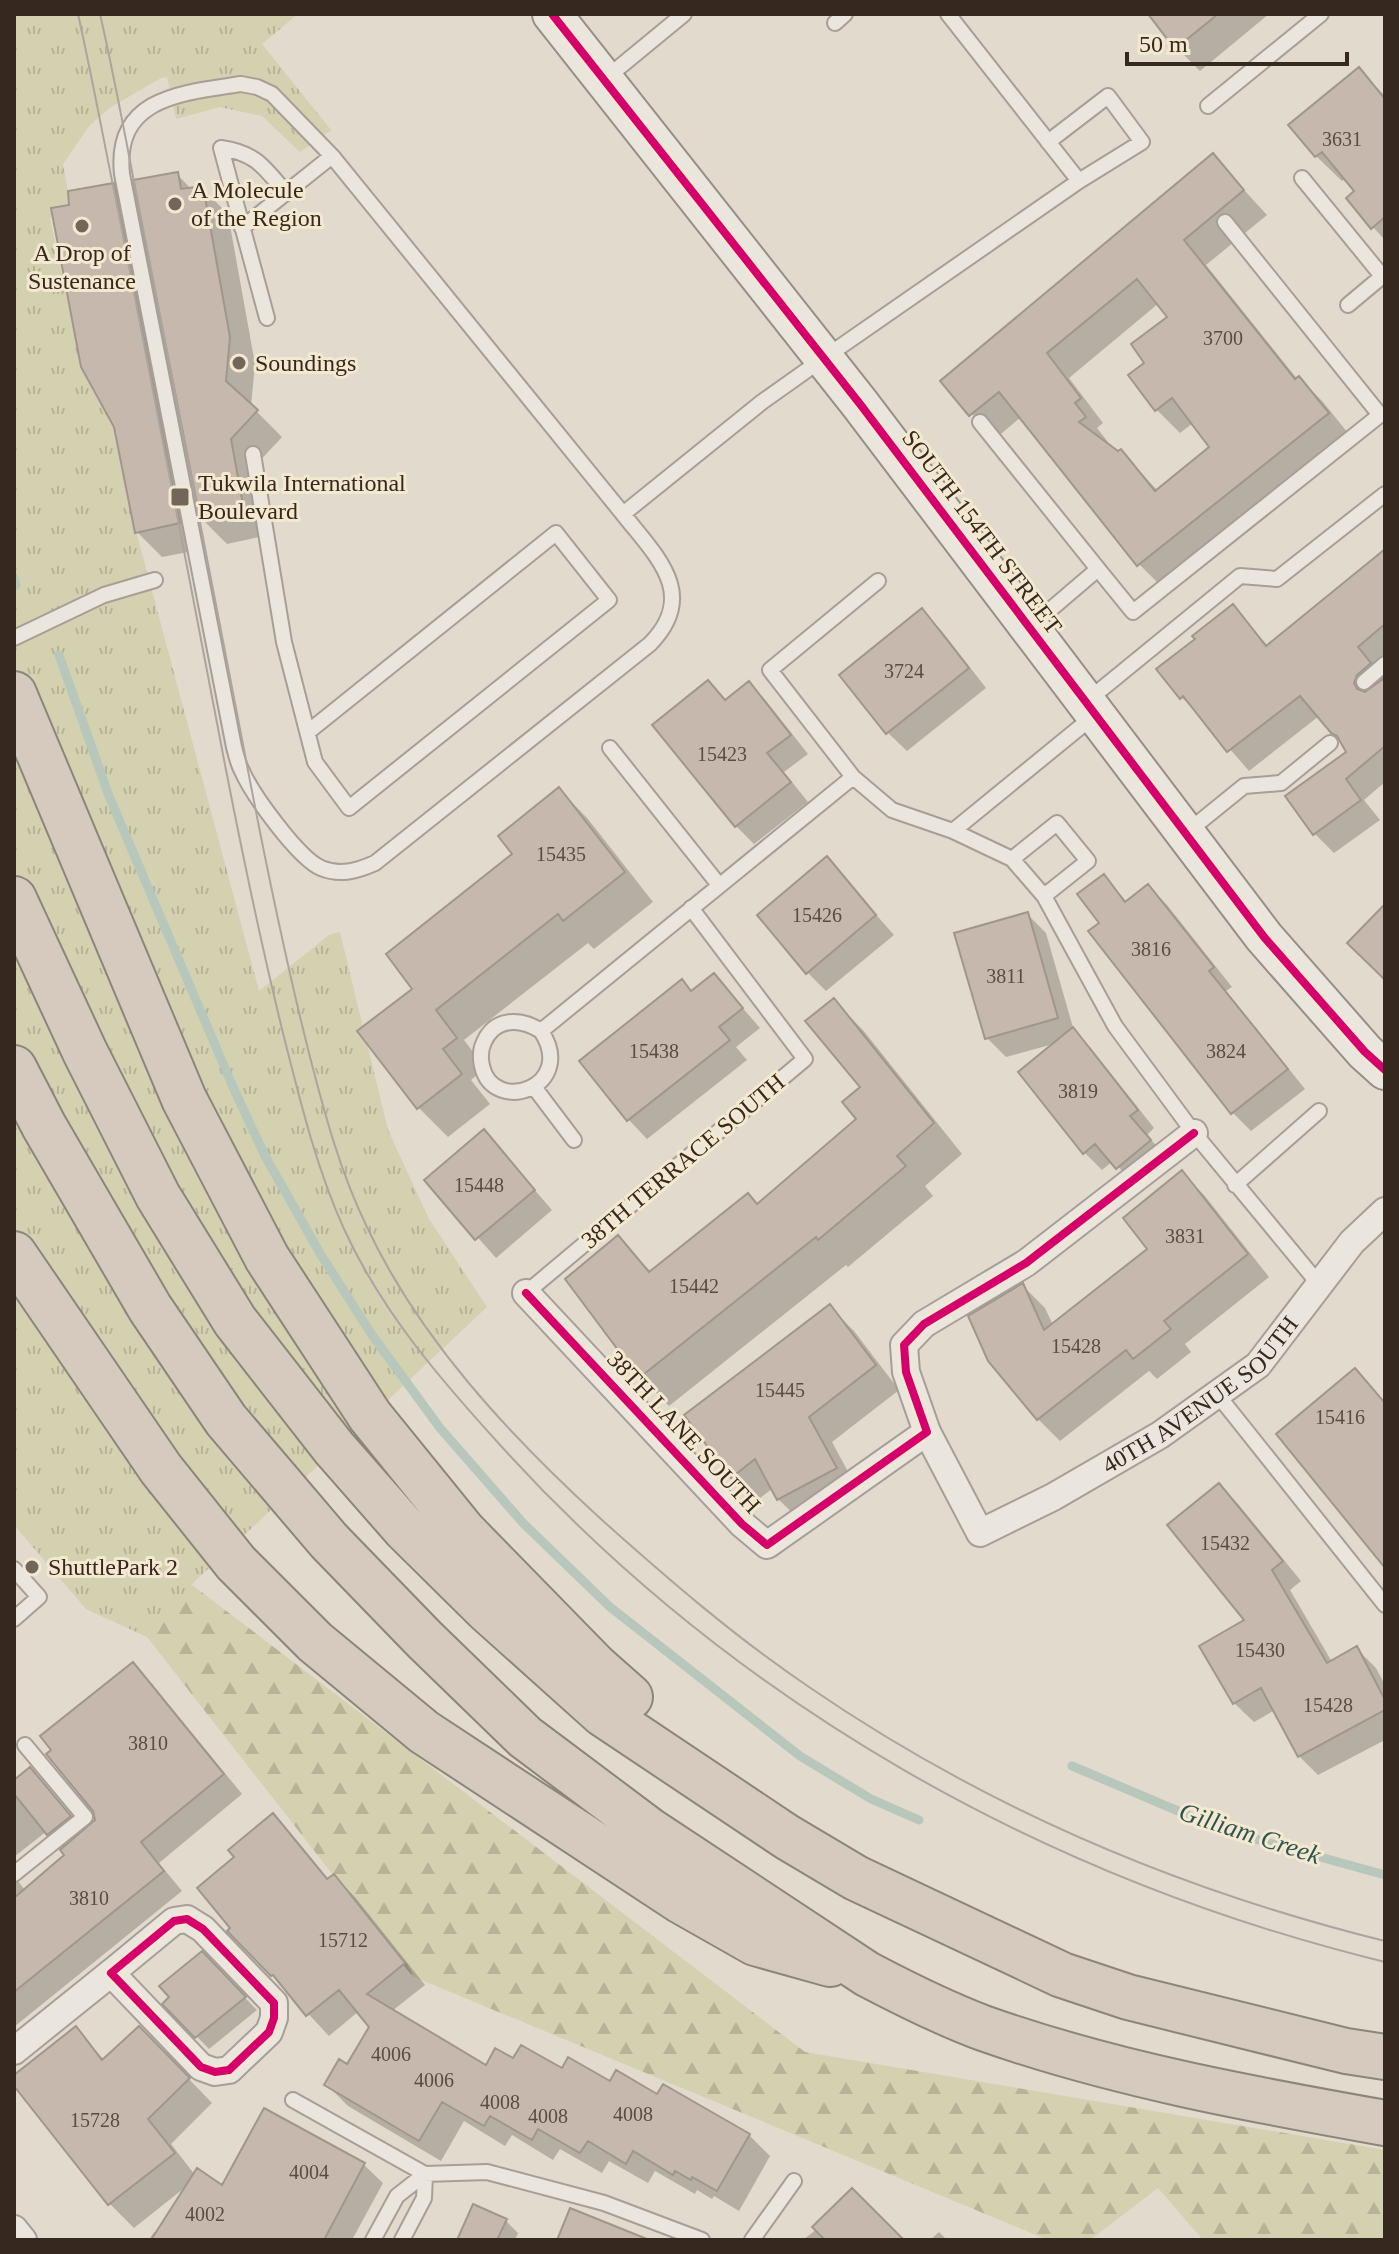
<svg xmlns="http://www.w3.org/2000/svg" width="1399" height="2254" font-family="Georgia,serif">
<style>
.grass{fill:url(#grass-tufts)}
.forest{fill:url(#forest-firs)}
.shadow{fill:#0003;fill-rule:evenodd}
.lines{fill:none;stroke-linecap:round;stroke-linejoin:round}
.stream{stroke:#b7c7bc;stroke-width:9}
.building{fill:#c6b8ad;stroke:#a2968c;stroke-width:2;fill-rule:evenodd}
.lane-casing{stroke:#a79f95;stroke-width:18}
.street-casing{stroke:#a79f95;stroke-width:30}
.secondary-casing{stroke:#978f85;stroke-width:42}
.highway-casing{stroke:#8d857c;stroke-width:48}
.lane{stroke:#eae6dd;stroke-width:14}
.street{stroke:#eae6dd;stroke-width:26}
.secondary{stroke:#eae6dd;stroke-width:38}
.highway{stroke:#d5cabd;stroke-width:44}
.tram{stroke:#aaa59e;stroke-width:2}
.cycleway-casing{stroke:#f4e8d1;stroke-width:13}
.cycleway{stroke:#d6006c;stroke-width:8}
.poi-dot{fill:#72665b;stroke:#f4e8d1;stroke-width:3}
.labels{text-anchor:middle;stroke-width:6;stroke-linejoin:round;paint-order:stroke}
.number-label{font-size:20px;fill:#5a4c42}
.poi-label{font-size:24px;fill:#36281e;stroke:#f4e8d1;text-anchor:start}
.street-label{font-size:24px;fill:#36281e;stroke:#f4e8d1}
.water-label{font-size:26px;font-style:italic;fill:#2d5550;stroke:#f4e8d1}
</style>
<defs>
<pattern id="grass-tufts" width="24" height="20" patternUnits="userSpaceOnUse" patternTransform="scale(2)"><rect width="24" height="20" fill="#d3d1af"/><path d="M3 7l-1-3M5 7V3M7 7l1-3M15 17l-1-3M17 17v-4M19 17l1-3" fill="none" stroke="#b6b396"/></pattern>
<pattern id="forest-firs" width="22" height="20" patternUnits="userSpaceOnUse" patternTransform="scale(2)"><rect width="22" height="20" fill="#d3d1af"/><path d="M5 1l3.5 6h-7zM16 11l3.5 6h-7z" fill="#b6b396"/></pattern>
</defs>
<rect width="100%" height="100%" fill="#e2dacc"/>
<path class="grass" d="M14,14H298L262,44L331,130L300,152L262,116L220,107L176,119L167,77L161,78L111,107L90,125L63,164L72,213L50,218L82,366L114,425L136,531L259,991L329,935L340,932L388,1130L429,1219L487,1307L192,1584L147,1637L86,1609L14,1525Z"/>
<path class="forest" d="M191,1584L805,2052L1385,2150V2240H1203L1158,2188L1090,2240H1048L412,1976L147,1637Z"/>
<path class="shadow" d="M1150,14H1269L1200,71L1177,48Z
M1359,70L1385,96V240L1373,227L1356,192L1345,178L1342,181L1316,156Z
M1213,156L1267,215L1206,265L1298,380L1299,378L1323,402L1352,438L1163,588L1139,564L1021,417L995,439L943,382ZM1159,303L1170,317L1147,363L1157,410L1180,433L1193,423L1212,448L1158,491L1121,452L1118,454L1105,444L1108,442L1097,428L1103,423L1069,378Z
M177,174L192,190L202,188L228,214L255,364L251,406L282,437L256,465L268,535L227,544L198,515L204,549L162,557L137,532L72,206L113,186L142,215Z
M1385,551V660L1376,667L1385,679V782L1364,800L1380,820L1334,853L1315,834L1349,752L1319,716L1249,771L1202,717L1181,697L1197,639L1233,607L1269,647Z
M922,611L941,630L986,688L907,751L887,732Z
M708,682L727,701L749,683L767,702L808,754L784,772L808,802L754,844L736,826Z
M559,789L588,819L653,902L594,949L588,943L464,1040L485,1068L471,1080L490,1104L448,1137L419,1108L360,1031L415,989L515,855Z
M827,859L894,935L826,991L807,972Z
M1104,877L1128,903L1148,886L1167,905L1232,987L1226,991L1305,1089L1251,1131L1233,1113L1091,931L1102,923Z
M1027,914L1046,933L1074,1031L1091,1048L1154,1128L1147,1135L1167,1158L1135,1185L1113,1161L1102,1170L1084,1152L1057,1043L1006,1057L987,1038Z
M714,975L760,1028L736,1047L747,1060L647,1139L629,1120L582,1061L692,993Z
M834,1001L863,1030L962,1154L925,1186L933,1196L848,1267L846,1265L669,1406L640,1376L618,1238L652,1273L758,1206L859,1120L863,1087Z
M484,1132L552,1210L496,1258L427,1180Z
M1182,1173L1204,1195L1269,1277L1185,1344L1191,1352L1157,1379L1149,1371L1060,1441L1038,1419L1023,1286L1045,1308L1053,1325L1150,1249Z
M830,1307L854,1331L899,1390L832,1442L859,1492L803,1523L778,1499L773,1488L756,1501L732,1477Z
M1218,1485L1238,1504L1301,1581L1290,1590L1332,1662L1357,1649L1376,1668L1385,1685V1740L1318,1775L1299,1756L1275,1710L1254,1722L1234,1703L1248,1620Z
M133,1664L152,1684L242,1794L159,1863L182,1891L14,2027V1876L25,1890L67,1856L64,1849L47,1831L14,1857V1783L30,1770L85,1831L97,1821Z
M273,1816L294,1837L329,1880L334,1876L355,1897L425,1985L392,2011L486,2068L514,2061L562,2071L658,2096L663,2086L749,2135L770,2156L739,2211L714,2196L712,2199L697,2190L695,2194L655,2171L648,2183L609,2161L602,2173L560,2149L553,2160L512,2135L505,2146L464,2121L441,2161L348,2106L327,2085L348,2066L371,2027L359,2011L329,2036L272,1975L237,1858Z
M202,1954L257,2010L209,2049L165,2004Z
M76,2029L105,2061L163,2052L212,2103L171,2144L195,2175L223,2188L364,2165L383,2183L352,2240H149L154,2232L157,2234L188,2185L134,2228L110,2204L14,2083V2078Z
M506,2221L518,2233L515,2240H459Z
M817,2229L901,2240H803Z
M939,2232L947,2240H930Z"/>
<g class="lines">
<path class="stream" d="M14,578L16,585
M59,655L109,796L233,1087L265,1156L321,1255L372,1335L440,1428L523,1523L610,1607L800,1756L871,1799L919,1820
M1072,1766L1223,1830L1385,1875"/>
</g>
<path class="building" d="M1148,14H1218L1175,49Z
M1359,67L1385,99V217L1371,229L1346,198L1354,191L1322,152L1315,157L1288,125Z
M1213,153L1244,190L1184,240L1295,379L1299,376L1329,413L1137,566L999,392L969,416L940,381ZM1137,279L1167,317L1131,344L1144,363L1128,375L1155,411L1172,398L1209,447L1155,491L1121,449L1118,451L1079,422L1086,417L1075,403L1081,398L1047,353Z
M178,172L181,189L203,186L230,337L226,381L258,410L231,439L244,510L200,519L133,180Z
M114,183L180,523L135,533L114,427L81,367L51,208L69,205L68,191Z
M1385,549V624L1358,647L1371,663L1357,675L1354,683L1357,689L1365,692L1383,679L1385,682V746L1346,779L1361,800L1313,835L1285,796L1346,752L1337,736L1331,733L1300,696L1227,752L1183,696L1180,699L1156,669L1195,639L1192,636L1233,604L1266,646Z
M922,608L969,668L886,734L839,675Z
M708,680L725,700L749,681L791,735L767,753L791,782L735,827L652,725Z
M559,787L625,872L563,921L558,914L436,1010L457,1038L443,1049L462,1074L417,1109L357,1031L412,989L386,954L512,854L498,836Z
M827,856L876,915L806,974L757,915Z
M1104,874L1125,902L1148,884L1214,967L1209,971L1288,1069L1231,1114L1088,931L1099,923L1077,894Z
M1385,904V980L1347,943Z
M1028,912L1058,1018L985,1039L954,933Z
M714,973L743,1008L719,1027L730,1040L627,1121L579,1061L682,979L691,991Z
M834,998L934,1123L897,1156L906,1166L818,1240L816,1237L639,1378L565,1279L618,1235L649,1272L748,1193L757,1204L856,1119L842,1102L860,1087L805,1021Z
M1073,1027L1138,1110L1130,1116L1151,1140L1116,1169L1095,1144L1083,1154L1018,1072Z
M484,1129L535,1190L475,1240L424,1180Z
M1182,1170L1248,1254L1164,1321L1171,1329L1133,1359L1126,1350L1037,1420L988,1361L968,1316L1023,1283L1044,1330L1147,1249L1123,1218Z
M830,1304L876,1365L809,1417L837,1468L777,1500L755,1459L731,1478L684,1415Z
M1355,1368L1385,1403V1568L1276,1434Z
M1219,1483L1283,1561L1272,1570L1327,1663L1357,1646L1385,1700V1710L1298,1757L1261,1688L1233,1704L1199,1646L1244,1620L1167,1525Z
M133,1662L224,1774L141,1842L164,1871L14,1992V1898L64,1855L60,1850L95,1820L93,1811L46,1754L51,1750L40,1736Z
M30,1767L71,1816L47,1835L14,1794V1780Z
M273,1813L327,1879L334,1874L405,1963L367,1994L486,2065L495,2048L513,2058L521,2045L562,2068L568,2057L610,2081L616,2070L657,2094L663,2084L750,2134L717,2191L692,2177L691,2180L675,2171L673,2175L633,2151L626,2164L588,2141L580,2153L538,2129L532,2140L490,2116L484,2126L442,2102L419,2141L324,2085L339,2059L347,2064L369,2027L339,1990L306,2016L273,1975L271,1976L227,1931L230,1928L197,1888L234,1857L228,1850Z
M202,1951L246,1997L195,2038L162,2004L169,1997L159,1986Z
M76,2026L102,2060L139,2026L190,2078L148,2119L175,2153L108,2205L14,2086V2075Z
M264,2108L365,2163L324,2240H151L197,2168L222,2185Z
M852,2188L904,2240H825L812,2227Z
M473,2204L507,2219L497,2240H457Z
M570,2208L647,2239V2240H557Z"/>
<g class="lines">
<defs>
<path id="lane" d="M948,14L1079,181
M835,23L845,14
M605,79L684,14
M241,84L257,87L272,94L332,156L623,514C656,556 699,594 650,644L375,863C357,871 340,876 321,868C298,858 252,794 242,771C238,764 236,755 234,747L122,174C114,97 182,93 241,84Z
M1208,106L1321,14
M1302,178L1382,276
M242,228L332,156
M1348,305L1385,274
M267,318L221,148C256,153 264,167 286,193
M980,422L1098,569L1030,627
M253,454L284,642L315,762L349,808L609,600L556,533L308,732
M623,514L762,402L824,358L1079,181L1142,142L1108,96L1048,142
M1098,569L1133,612L1380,415L1225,222
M14,638L104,595L155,580
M1364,682L1385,664
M1087,701L1240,576L1277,579L1385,494
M610,748L719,885
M853,777L770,670L878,581
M953,831L1095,715
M1186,833L1244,786L1281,783L1330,743
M1012,859L1057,823L1088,861L1044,896
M541,1031C578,1087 493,1116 482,1066C480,1057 480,1050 484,1042C495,1017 521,1018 541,1031L853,777L892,810L953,831L1012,859L1044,896L1115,1026L1194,1133L1318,1283
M534,1087L574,1140
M1235,1185L1319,1111
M526,1293L805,1059L691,908
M1217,1394L1385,1605
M14,1569L39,1597L14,1619
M14,1874L85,1817L25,1745
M293,2100L425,2174L487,2172L604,2203L702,2240
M373,2240L397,2196L425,2174
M402,2240L424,2198L425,2174
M752,2240L794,2181"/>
<g id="street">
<path d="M526,1293L742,1524L767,1545L927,1432L906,1372L904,1345L924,1324L1026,1263L1194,1133"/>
<path id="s1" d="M927,1432L980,1533L1053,1497L1160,1435L1258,1365L1352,1242L1385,1211"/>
<path d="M187,1919L203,1929L274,2003V2018L269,2032L229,2070L215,2072L201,2067L111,1973L174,1921Z"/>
<path d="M14,2051L111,1973"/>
<path d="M14,2229L23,2240"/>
</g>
<path id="secondary" d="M552,14L860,404L1264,937L1365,1052L1385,1070"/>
<path id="highway" d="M14,694L184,1099L267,1258L370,1416L464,1532L595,1666L630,1697
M14,899L85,1052L158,1196L235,1321L334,1448L405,1529L487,1610L603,1714L787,1837L856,1878L1062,1975L1128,1997L1346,2051L1385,2057
M14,1068L44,1126L150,1308L226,1420L329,1541L424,1639L525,1737L649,1830L867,1974C905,1994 943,2013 983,2028C1113,2074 1250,2099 1385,2123
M14,1254L161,1469L236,1563L315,1642L424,1732L681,1901L755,1943L830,1964"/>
</defs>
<use href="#lane" class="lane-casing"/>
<use href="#street" class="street-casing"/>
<use href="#secondary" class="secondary-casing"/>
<use href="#highway" class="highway-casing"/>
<use href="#lane" class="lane"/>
<use href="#street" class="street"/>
<use href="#secondary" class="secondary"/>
<use href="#highway" class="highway"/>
<path class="tram" d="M78,14C93,81 105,148 119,215C156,400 190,585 226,770C244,862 263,954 286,1045C302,1108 317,1169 344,1229C382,1312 440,1379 501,1446C737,1706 1046,1879 1385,1962
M100,14C117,88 130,163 145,238C179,412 212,586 246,760C265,860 285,959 310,1057C325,1115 340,1171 366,1225C419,1339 510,1436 602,1520C668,1579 735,1637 809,1687C984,1807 1179,1890 1385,1941"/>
<defs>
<path id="cycleway" d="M552,14L860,404L1264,937L1365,1052L1385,1070
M526,1293L742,1524L767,1545L927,1432L906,1372L904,1345L924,1324L1026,1263L1194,1133
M187,1919L203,1929L274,2003V2018L269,2032L229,2070L215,2072L201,2067L111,1973L174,1921Z"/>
</defs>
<use href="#cycleway" class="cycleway-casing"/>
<use href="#cycleway" class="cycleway"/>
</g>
<g class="poi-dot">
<circle cx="175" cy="204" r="8"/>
<circle cx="82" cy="226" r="8"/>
<circle cx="239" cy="363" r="8"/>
<rect x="170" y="487" width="20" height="20" rx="4"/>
<circle cx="32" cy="1567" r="8"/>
</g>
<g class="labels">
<g class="number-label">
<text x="1342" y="146">3631</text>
<text x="1223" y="345">3700</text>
<text x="904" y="678">3724</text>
<text x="722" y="761">15423</text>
<text x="561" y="861">15435</text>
<text x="817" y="922">15426</text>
<text x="1151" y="956">3816</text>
<text x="1006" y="983">3811</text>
<text x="654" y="1058">15438</text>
<text x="1226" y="1058">3824</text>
<text x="1078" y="1098">3819</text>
<text x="479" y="1192">15448</text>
<text x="1185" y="1243">3831</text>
<text x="694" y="1293">15442</text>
<text x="1076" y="1353">15428</text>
<text x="780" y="1397">15445</text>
<text x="1340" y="1424">15416</text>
<text x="1225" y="1550">15432</text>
<text x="1260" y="1657">15430</text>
<text x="1328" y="1712">15428</text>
<text x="148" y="1750">3810</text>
<text x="89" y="1905">3810</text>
<text x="343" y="1947">15712</text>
<text x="391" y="2061">4006</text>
<text x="434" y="2087">4006</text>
<text x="500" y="2109">4008</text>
<text x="633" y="2121">4008</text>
<text x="548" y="2123">4008</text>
<text x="95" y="2127">15728</text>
<text x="309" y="2179">4004</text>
<text x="205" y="2221">4002</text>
</g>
<g class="poi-label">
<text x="191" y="198">A Molecule<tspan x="191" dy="28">of the Region</tspan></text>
<text x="82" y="261" text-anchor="middle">A Drop of<tspan x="82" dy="28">Sustenance</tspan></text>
<text x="255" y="371">Soundings</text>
<text x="198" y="491">Tukwila International<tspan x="198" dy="28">Boulevard</tspan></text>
<text x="48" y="1575">ShuttlePark 2</text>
</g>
<g class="street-label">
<text transform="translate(982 532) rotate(53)" y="8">SOUTH 154TH STREET</text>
<text transform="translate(683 1161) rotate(-40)" y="8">38TH TERRACE SOUTH</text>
<text dy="8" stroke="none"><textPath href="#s1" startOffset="376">40TH AVENUE SOUTH</textPath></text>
<text transform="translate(684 1432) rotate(47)" y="8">38TH LANE SOUTH</text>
</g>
<g class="water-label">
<text transform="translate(1250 1833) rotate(18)" y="9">Gilliam Creek</text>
</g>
</g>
<rect width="1399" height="2254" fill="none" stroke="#36281e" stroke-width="32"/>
<path d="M1127 52v12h220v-12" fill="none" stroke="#36281e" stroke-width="4"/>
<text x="1139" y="52" font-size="24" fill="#36281e" stroke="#f4e8d1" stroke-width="6" paint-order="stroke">50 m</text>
</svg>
